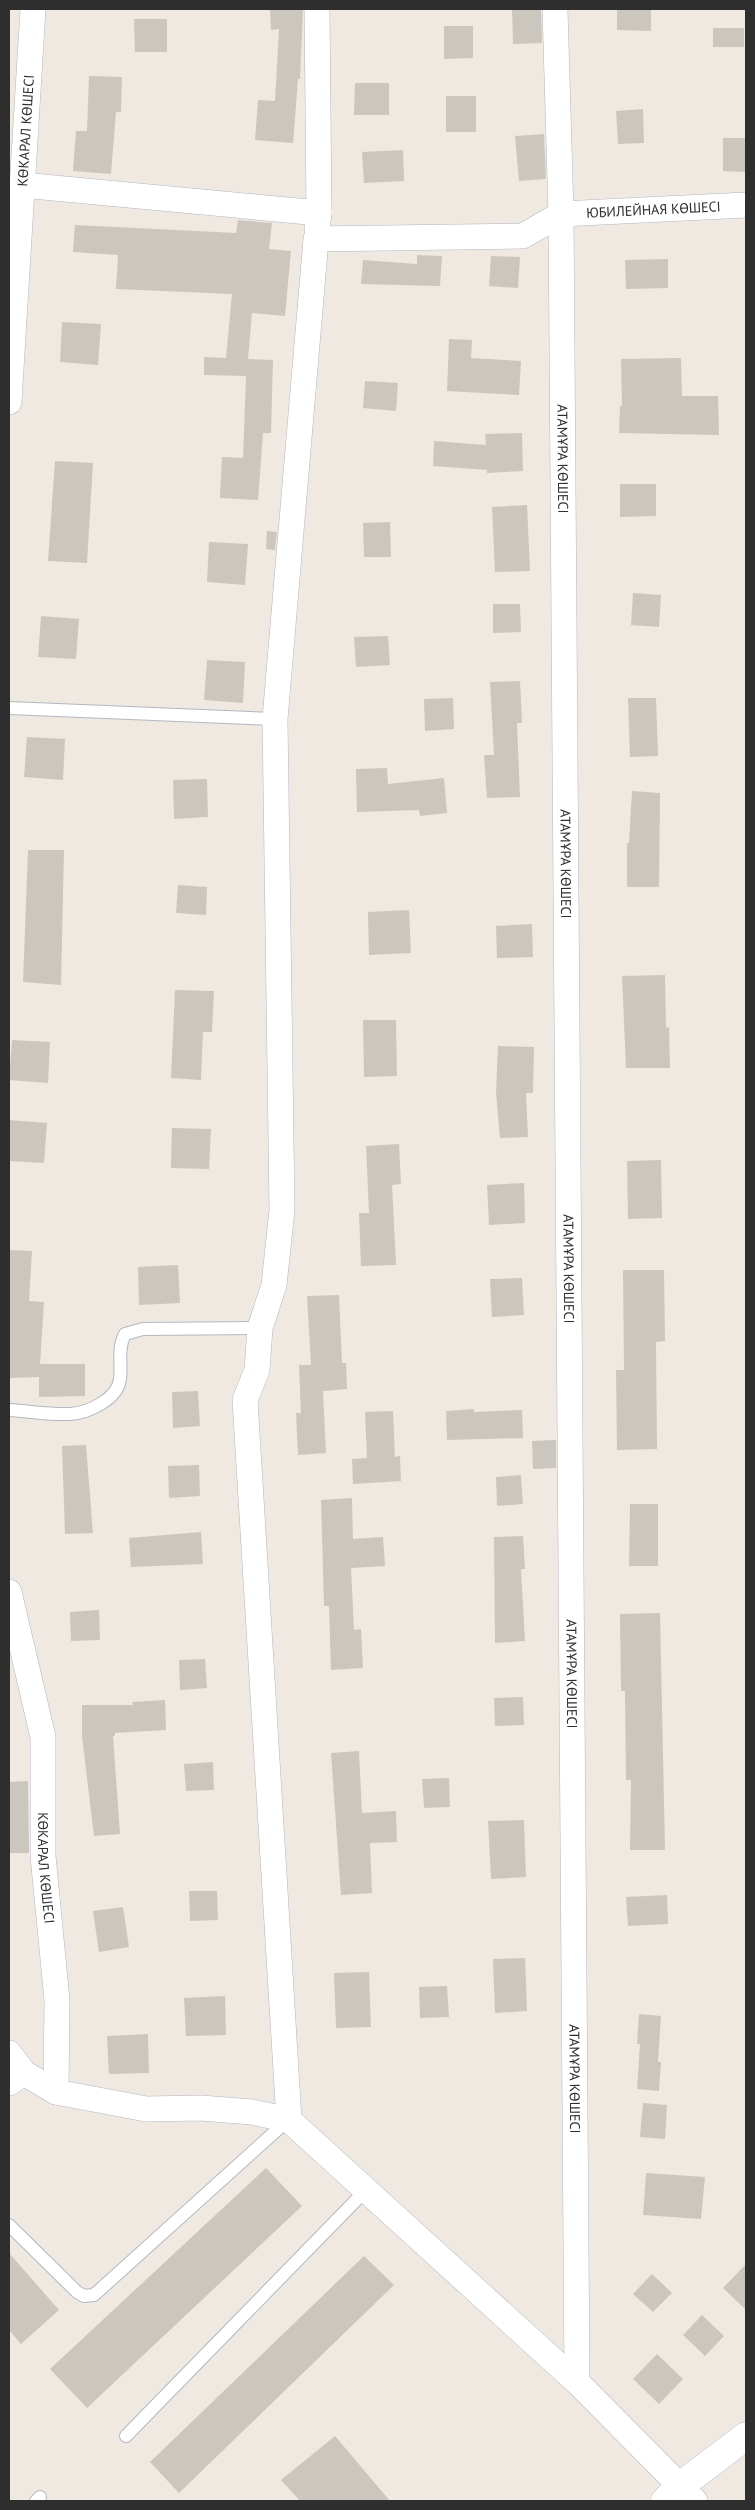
<svg xmlns="http://www.w3.org/2000/svg" width="755" height="2510" font-family="'PT Sans',sans-serif">
<style>
.building{fill:#cbc7bf}
.lines{fill:none;stroke-linecap:round;stroke-linejoin:round}
.service-casing{stroke:#b4b7c1;stroke-width:14}
.minor-casing{stroke:#b4b7c1;stroke-width:26}
.tertiary-casing{stroke:#b4b7c1;stroke-width:29}
.service{stroke:#fff;stroke-width:12}
.minor{stroke:#fff;stroke-width:25}
.tertiary{stroke:#fff;stroke-width:28}
.labels{text-anchor:middle;stroke-width:4;stroke-linejoin:round;paint-order:stroke}
.street-label{font-size:14px;fill:#2e2e2e;stroke:#fff}
</style>
<rect width="100%" height="100%" fill="#efe9e1"/>
<path class="building" d="M270,9H303L300,79H298L293,143L255,140L258,100L275,101L279,29L271,30Z
M512,9H541L542,43L513,44Z
M617,9H651V31L617,30Z
M134,19H167V52H135Z
M444,26H473V58L444,59Z
M713,28H744V47H713Z
M89,76L122,77L121,112H116L111,174L73,171L76,131H87Z
M355,83H389V115H354Z
M446,96H476V132H446Z
M643,109L644,143L618,144L616,111Z
M544,134L546,179L519,181L515,136Z
M723,138H746V172L723,171Z
M403,150L404,181L364,183L362,152Z
M238,220L272,223L269,249L291,251L285,316L252,313L248,359L273,360L271,433H263L258,500L220,498L222,457L243,458L246,376L204,375V357L226,358L232,294L116,289L118,255L73,252L75,225L236,233Z
M417,255L442,256L440,286L361,284L363,260L417,264Z
M491,256L520,257L518,288L489,286Z
M668,259V288L626,289L625,260Z
M62,322L101,324L98,365L60,362Z
M449,339L472,340L471,358L521,361L519,395L447,391Z
M681,358L682,396H718L719,435L619,433L620,406H622L621,359Z
M365,381L398,383L396,411L363,408Z
M522,433L523,471L487,473V470L433,466L434,441L486,445L485,434Z
M55,461L93,463L87,563L48,561Z
M620,484H656V516L620,517Z
M527,505L530,571L495,572L492,507Z
M390,522L391,557H364L363,523Z
M267,531L277,532L275,550L266,549Z
M209,542L248,544L245,585L207,582Z
M633,593L661,595L659,627L631,625Z
M493,604H520L521,632L493,633Z
M41,616L79,619L76,659L38,657Z
M388,636L390,665L356,667L354,637Z
M207,660L245,662L243,703L204,700Z
M520,681L522,723H517L520,797L487,798L484,755H494L490,682Z
M453,698L454,729L425,731L424,699Z
M628,698H656L658,756L630,757Z
M27,737L65,739L63,780L24,777Z
M387,768L388,784L444,778L447,813L420,816L419,810L357,812L356,769Z
M207,779L208,817L174,819L173,780Z
M632,791L660,793L659,887H627V843H629Z
M28,850H64L61,985L23,982Z
M178,885L207,887L206,915L176,913Z
M409,910L411,953L369,955L368,912Z
M532,924L533,957L497,958L496,926Z
M665,975L666,1028L669,1027L670,1068H626L622,976Z
M175,990L214,991L212,1032H203L201,1080L171,1078Z
M363,1020H396L397,1076L364,1077Z
M12,1040L50,1042L48,1083L9,1080Z
M498,1046L534,1047L533,1093H526L528,1137L500,1138L496,1092Z
M9,1120L47,1123L44,1163L9,1161Z
M172,1128L211,1129L209,1169L171,1168Z
M399,1144L401,1184L392,1185L396,1265L361,1266L359,1213H369L366,1146Z
M661,1160L662,1218L628,1219L627,1161Z
M524,1183L525,1223L489,1225L487,1185Z
M9,1250L32,1251L29,1301L44,1302L40,1364H85V1396L39,1397V1374V1377L9,1378Z
M178,1265L180,1303L139,1305L138,1267Z
M623,1270H664L665,1341L656,1342L657,1449L617,1450L616,1370H624Z
M522,1278L524,1315L492,1317L490,1279Z
M339,1295L342,1363H346L347,1389L323,1391L326,1453L298,1455L296,1413H301L299,1365H311L307,1296Z
M198,1391L200,1426L173,1428L172,1392Z
M474,1409V1412L522,1410L523,1438L447,1440L446,1411Z
M393,1411L395,1457L400,1456L401,1481L353,1484L352,1459L367,1458L365,1412Z
M556,1440V1468L533,1469L532,1441Z
M86,1445L93,1533L65,1534L62,1446Z
M199,1465L200,1496L169,1498L168,1466Z
M521,1475L523,1504L497,1506L496,1477Z
M352,1498L353,1539L383,1537L385,1566L351,1568L354,1630L361,1629L363,1668L331,1670L329,1606H324L321,1500Z
M630,1504H658V1566H629Z
M201,1532L203,1564L131,1567L129,1538Z
M523,1536L525,1569H521L525,1641L495,1643L494,1537Z
M99,1610L100,1640L71,1641L70,1612Z
M660,1613L665,1850H630L631,1780H626L625,1691H621L620,1614Z
M205,1659L207,1688L180,1690L179,1660Z
M523,1697L524,1725L495,1726L494,1698Z
M165,1700L166,1730L115,1733V1736H113L120,1834L94,1836L82,1736V1705H133L132,1702Z
M359,1751L362,1813L396,1811L397,1842L370,1843L372,1893L341,1895L331,1753Z
M213,1762L214,1790L186,1791L184,1764Z
M449,1778L450,1807L424,1808L422,1779Z
M28,1781L29,1853H9V1782Z
M524,1820L526,1877L491,1879L488,1821Z
M189,1891H217L218,1920L190,1921Z
M667,1895L668,1924L628,1926L626,1897Z
M123,1907L129,1947L99,1952L93,1911Z
M525,1958L527,2011L495,2013L493,1959Z
M369,1972L371,2027L336,2028L334,1973Z
M447,1986L449,2017L420,2018L419,1987Z
M225,1996L226,2035L186,2036L184,1998Z
M639,2014L661,2016L658,2062H661L659,2091L637,2089L640,2044H637Z
M148,2034L149,2073L109,2074L107,2036Z
M643,2103L667,2105L665,2139L640,2137Z
M266,2168L302,2206L87,2408L50,2369Z
M646,2173L705,2177L701,2219L643,2215Z
M9,2253L59,2310L21,2344L9,2330Z
M364,2256L394,2285L179,2493L150,2462Z
M746,2264V2310L723,2288Z
M652,2274L672,2293L653,2312L633,2294Z
M702,2315L724,2336L705,2356L683,2335Z
M657,2354L683,2379L659,2404L633,2379Z
M335,2436L390,2501H300L281,2480Z"/>
<g class="lines">
<defs>
<path id="service" d="M9,708L275,719
M9,1410C29,1411 50,1415 70,1414C88,1413 118,1399 120,1379C122,1364 117,1349 125,1334L143,1329L260,1328
M9,2225L77,2292L84,2296L94,2295L288,2120
M126,2436L366,2190
M36,2501L40,2497"/>
<g id="minor">
<path d="M317,9L319,213L317,229"/>
<path id="s1" d="M555,9L561,214L577,2382L695,2501"/>
<path d="M22,185L319,213"/>
<path id="s2" d="M9,402L33,9"/>
<path id="s3" d="M9,1592L43,1737V1856L57,2000L56,2092L24,2073L9,2083"/>
<path d="M9,2053L24,2073"/>
<path d="M56,2092L146,2109L201,2108L252,2112L289,2120"/>
<path id="s4" d="M577,2382L289,2120L245,1400L257,1370L260,1328L274,1285L282,1210L275,719L316,239L523,236L561,214L746,205"/>
</g>
<path id="tertiary" d="M665,2501L680,2486L746,2436"/>
</defs>
<use href="#service" class="service-casing"/>
<use href="#minor" class="minor-casing"/>
<use href="#tertiary" class="tertiary-casing"/>
<use href="#service" class="service"/>
<use href="#minor" class="minor"/>
<use href="#tertiary" class="tertiary"/>
</g>
<g class="labels">
<g class="street-label">
<text dy="5" stroke="none"><textPath href="#s2" startOffset="272">КӨКАРАЛ КӨШЕСІ</textPath></text>
<text dy="5" stroke="none"><textPath href="#s4" startOffset="2622">ЮБИЛЕЙНАЯ КӨШЕСІ</textPath></text>
<text dy="5" stroke="none"><textPath href="#s1" startOffset="450">АТАМҰРА КӨШЕСІ</textPath></text>
<text dy="5" stroke="none"><textPath href="#s1" startOffset="855">АТАМҰРА КӨШЕСІ</textPath></text>
<text dy="5" stroke="none"><textPath href="#s1" startOffset="1260">АТАМҰРА КӨШЕСІ</textPath></text>
<text dy="5" stroke="none"><textPath href="#s1" startOffset="1665">АТАМҰРА КӨШЕСІ</textPath></text>
<text dy="5" stroke="none"><textPath href="#s3" startOffset="280">КӨКАРАЛ КӨШЕСІ</textPath></text>
<text dy="5" stroke="none"><textPath href="#s1" startOffset="2070">АТАМҰРА КӨШЕСІ</textPath></text>
</g>
</g>
<rect width="755" height="2510" fill="none" stroke="#2e2e2e" stroke-width="20"/>
</svg>
